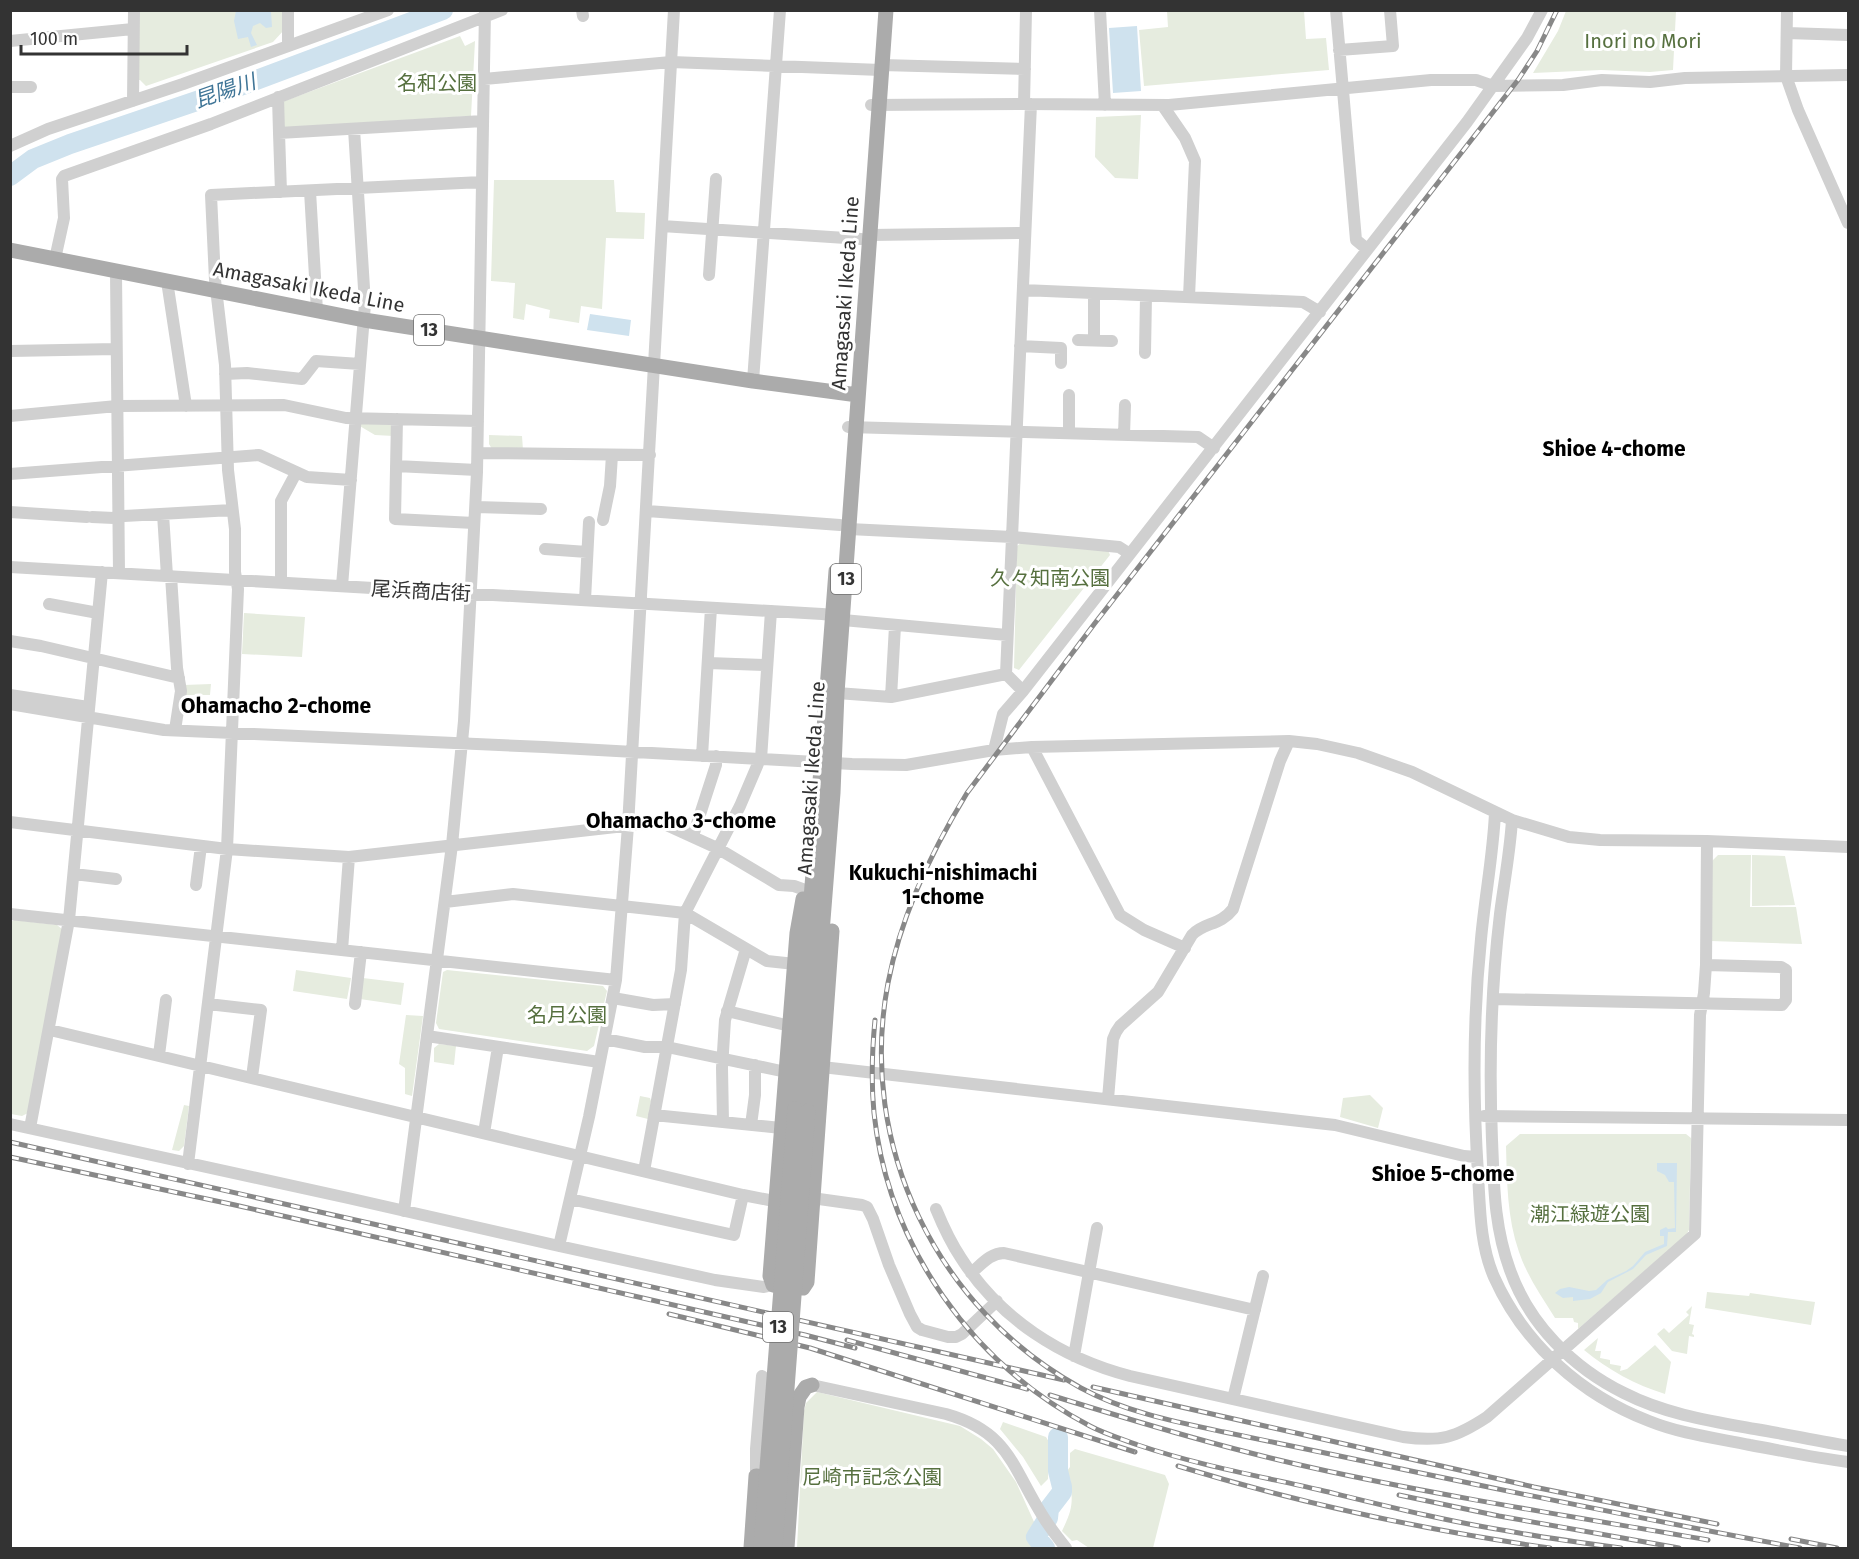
<svg xmlns="http://www.w3.org/2000/svg" width="1859" height="1559" font-family="'Fira Sans','Noto Sans JP',sans-serif">
<style>
.green{fill:#e6ecdf}
.water{fill:#cfe2ee}
.lines{fill:none;stroke-linecap:round;stroke-linejoin:round}
.stream{stroke:#cfe2ee;stroke-width:3}
.river{stroke:#cfe2ee;stroke-width:20}
.minor{stroke:#d0d0d0;stroke-width:12}
.major{stroke:#ababab;stroke-width:15}
.rail-casing{stroke:#888;stroke-width:5}
.rail{stroke:#fff;stroke-width:3;stroke-dasharray:9;stroke-linecap:butt}
.major-bridge{stroke:#ababab;stroke-width:15}
.labels{text-anchor:middle;stroke-width:6;stroke-linejoin:round;paint-order:stroke}
.shield{fill:#fff;stroke:#707070;stroke-width:1.5}
.shield-label{font-size:18px;font-weight:bold;fill:#333}
.park-label{font-size:20px;fill:#56703f;stroke:#fff}
.street-label{font-size:20px;fill:#333;stroke:#fff}
.water-label{font-size:21px;font-style:italic;fill:#3f7597;stroke:#fff}
.neighbourhood-label{font-size:21px;font-weight:bold;fill:#000;stroke:#fff}
</style>
<rect width="100%" height="100%" fill="#fff"/>
<path class="green" d="M138,11H283L284,30L273,42L146,86L140,80H136Z
M1167,11H1304L1306,39L1326,38L1329,70L1144,86L1139,30L1168,27Z
M1566,11H1676L1673,70L1650,72L1601,70L1533,73L1558,31Z
M460,36L465,46L475,41L471,116L283,128L282,102Z
M1141,115L1138,179L1115,178L1095,157L1096,117Z
M494,180H614L616,212L645,213L644,239L606,238L602,309L581,306L579,323L549,318L550,310L526,304L524,320L513,318L515,283L491,281Z
M358,421L390,422L394,436L375,435L358,425Z
M489,435L522,436L523,450L492,449L489,444Z
M1021,543L1107,548L1110,555L1019,670L1014,668L1017,546Z
M244,613L305,617L302,657L242,654Z
M211,684L210,695H185L184,685Z
M1718,855H1751L1750,907H1796L1802,944L1710,941L1711,862Z
M1752,855L1785,856L1795,905L1752,906Z
M14,920L57,925L62,929L28,1113L22,1116L11,1114V922Z
M296,970L351,978L347,999L293,991Z
M447,970L603,986L607,991L594,1046L587,1051L439,1029L436,1023L443,972Z
M363,978L404,983L401,1005L360,999Z
M406,1015L423,1016L412,1096L405,1094V1068L399,1064Z
M439,1044L456,1046L454,1065L434,1062V1048Z
M1370,1095L1383,1108L1378,1128L1340,1117L1343,1098Z
M640,1096L650,1098L651,1101L648,1119L636,1116Z
M184,1105L189,1106L184,1146L179,1151L172,1150Z
M1520,1134H1686L1691,1138L1689,1230L1686,1235L1578,1329V1323L1574,1322L1573,1318H1555C1542,1297 1527,1276 1519,1252C1507,1218 1507,1181 1506,1146Z
M1707,1292L1749,1296L1750,1293L1815,1302L1811,1325L1705,1308Z
M1692,1306L1689,1324L1694,1325L1692,1334L1694,1335V1337L1689,1336L1687,1354L1672,1351L1657,1334L1664,1328L1669,1333L1689,1315L1686,1312Z
M1598,1338L1595,1351H1601L1600,1358L1610,1360V1364L1621,1366L1620,1371L1627,1369L1655,1345L1671,1362L1665,1394C1636,1385 1608,1370 1584,1350Z
M817,1392L960,1426L981,1439L993,1449L1016,1482L1035,1524L1043,1538L1053,1548H797L804,1411L806,1403Z
M1003,1422L1046,1437L1049,1442L1048,1479L1041,1486L1023,1457L1000,1429Z
M1075,1449L1165,1475L1169,1484L1153,1548H1089L1077,1540L1072,1541L1062,1531C1073,1508 1073,1503 1070,1478L1066,1476L1067,1471L1070,1467V1453Z"/>
<path class="water" d="M236,11L271,12L272,27L266,28L260,23L253,26L251,33L257,45L251,47L248,37L238,39L234,21Z
M1137,26L1141,91L1113,93L1109,28Z
M590,314L631,320L629,336L587,330Z
M1657,1163H1677L1676,1232H1668L1667,1246L1646,1255L1633,1269L1608,1282L1601,1293L1590,1299L1573,1301V1297L1563,1298L1555,1293L1560,1289L1569,1287L1589,1291L1596,1290L1607,1280L1626,1271L1633,1266L1645,1252L1664,1244V1236H1660V1230L1666,1227L1668,1229L1675,1228L1674,1182H1669L1665,1175L1657,1171Z"/>
<g class="lines">
<path class="stream" d="M428,10V16"/>
<path class="river" d="M10,176L33,159L70,144L235,88L443,10
M1045,1548L1036,1537L1048,1518L1049,1509L1062,1492V1487L1058,1471V1437"/>
<path class="minor" d="M288,10V46
M582,10L583,16
M1100,10L1105,105
M1336,10L1356,240L1367,249
M1787,10L1786,76L1798,110L1848,223
M1787,33L1848,35
M10,41L133,29
M1339,50L1393,46L1390,10
M882,65L1025,69
M484,79L671,62L881,70
M10,87H31
M278,97L279,133
M133,101L134,10
M1024,104L1026,10
M871,105L1024,104L1169,105L1431,80H1476L1493,86L1563,85L1602,80L1650,82L1685,78L1848,75
M1163,106L1185,138L1195,161L1189,297
M10,146L48,129L183,84L388,10
M310,191L317,311
M281,192L279,133L483,121
M662,226L861,239
M870,235L1025,233
M55,259L64,218L62,179L64,176L211,124L502,10
M116,272L119,573
M709,275L716,179
M167,281L186,406
M1023,290L1303,302L1320,312
M1094,295V340
M1078,340L1112,341
M1020,346L1061,348V363
M10,351L116,349
M1145,353L1146,296
M225,374L247,373L302,379L316,361L360,364
M753,381L780,10
M10,416L117,406L284,405L346,418L478,421
M397,419L395,519L474,523
M848,427L1198,437L1214,448
M1069,433V395
M1124,435L1125,405
M478,453L650,455
M396,466L477,470
M10,474L259,455L307,477L351,480
M476,507L541,509
M647,511L840,525
M10,512L87,517
M163,514L167,576
M92,517L114,518L124,516L232,510
M603,520L610,486L612,455
M849,529L1012,537L1078,543L1119,547L1130,554
M545,549L587,552
M10,567L822,614L832,615L843,620L1007,635
M171,576L177,668L181,691L175,730
M281,582V501L296,473
M342,586L365,304L354,129
M585,600L589,522
M49,604L98,613
M10,641L41,646L179,678
M708,663L767,665
M1006,674L1031,104
M837,693L891,697L1006,674L1023,691
M10,695L88,707
M891,697L895,626
M10,704L164,730L544,747L852,764L906,765L994,750L1032,747L1289,741L1317,744L1358,753L1412,772L1512,820L1569,837L1600,840L1707,841L1848,847
M1032,747L1120,915L1144,930L1185,948
M994,750L1003,714L1023,691L1467,122L1527,38L1542,10
M702,756L711,608
M761,759L771,611
M1495,813C1493,855 1485,896 1481,939C1473,1016 1473,1097 1478,1174C1480,1208 1480,1245 1494,1277C1524,1344 1581,1395 1649,1421C1681,1434 1716,1438 1750,1445C1783,1451 1816,1458 1848,1462
M1512,820C1510,852 1504,883 1500,914C1491,989 1489,1066 1492,1140C1494,1186 1494,1226 1510,1270C1529,1324 1573,1368 1624,1393C1665,1414 1710,1421 1755,1429C1786,1434 1817,1441 1848,1446
M10,822L227,849L349,857L660,822L717,848L779,885L794,886L805,890
M693,836L716,765V756
M74,874L116,879
M196,885L201,846
M445,902L513,894L685,913L767,961L795,964
M10,914L616,980
M342,950L349,857
M613,998L653,1005L675,1004
M1494,999L1782,1005L1786,1000V970L1781,967L1706,965
M208,1004L261,1010L252,1077
M355,1004L361,952
M727,1011L790,1026
M50,1030L743,1195L769,1200H784
M427,1036L599,1062
M605,1039L645,1047H667L786,1072
M159,1055L166,1000
M822,1067L1335,1125L1464,1156L1477,1157
M1108,1099L1113,1039L1116,1032L1120,1026L1158,992L1192,935C1204,922 1220,926 1233,909L1280,761L1289,741
M654,1115L781,1128
M1484,1116L1848,1120
M723,1122L722,1068L725,1020L746,949
M10,1124L348,1198L559,1246L715,1280L764,1287L773,1285
M751,1125L755,1095V1065
M30,1128L69,920L102,572
M484,1133L498,1047
M188,1164L227,849L238,589L235,572V529L228,470L225,365L215,280L211,195L482,182
M644,1171L681,970L685,913L740,806L760,759
M570,1199L734,1235L743,1195
M804,1202L809,1203L819,1199L862,1205L867,1207L873,1219L889,1265L910,1314L917,1327L922,1330L948,1337H956L962,1334L997,1301
M936,1209C943,1226 951,1243 961,1258C1000,1319 1061,1358 1130,1376L1403,1437C1441,1442 1455,1438 1487,1417L1695,1234L1700,1015L1704,993L1706,965L1707,841
M404,1211L452,845L464,721L477,472L485,10
M559,1246L589,1117L616,980L628,826L674,10
M971,1273C981,1265 990,1253 1004,1253L1255,1310
M1074,1356L1097,1228
M812,1385L946,1414C1010,1432 1012,1468 1044,1518C1051,1529 1058,1538 1066,1548
M1233,1399L1263,1276
M756,1476V1449L762,1376"/>
<path class="major" d="M10,250L364,320L753,381L858,395
M803,899L797,933L770,1276L773,1285L803,1288L807,1282L832,931
M795,1109L836,571
M808,1111L833,793L837,693L886,10
M751,1548L756,1476L780,1478
M787,1548L797,1407L799,1397L806,1387L812,1385"/>
<defs>
<path id="rail" d="M1557,10L1537,51L1518,80L1095,623L967,793C931,852 901,915 888,983C857,1146 937,1309 1081,1388C1125,1412 1176,1422 1224,1432C1259,1439 1295,1447 1330,1454C1486,1487 1642,1519 1800,1548
M875,1020C872,1051 871,1082 874,1113C888,1246 972,1364 1090,1426C1105,1434 1122,1439 1138,1445C1197,1465 1259,1476 1320,1490C1382,1505 1445,1521 1508,1531C1545,1538 1583,1543 1621,1548
M10,1142L1064,1380
M10,1157L235,1205L805,1335L855,1348
M669,1314L810,1348L1135,1452
M847,1340L1027,1389
M1093,1387L1534,1487L1717,1524
M1050,1395C1141,1423 1233,1451 1327,1471C1453,1498 1581,1518 1708,1540
M1178,1466C1299,1503 1424,1530 1550,1548
M1399,1495L1499,1516L1679,1548
M1791,1539L1837,1548"/>
</defs>
<use href="#rail" class="rail-casing"/>
<use href="#rail" class="rail"/>
<path class="major-bridge" d="M761,1545L795,1109
M775,1547L808,1111"/>
</g>
<g class="labels">
<g class="shield">
<rect x="414" y="315" width="30" height="30" rx="4.5"/>
<rect x="831" y="564" width="30" height="30" rx="4.5"/>
<rect x="763" y="1312" width="30" height="30" rx="4.5"/>
</g>
<g class="shield-label">
<text x="429" y="336">13</text>
<text x="846" y="585">13</text>
<text x="778" y="1333">13</text>
</g>
<g class="park-label">
<text x="1643" y="48">Inori no Mori</text>
<text x="437" y="90">名和公園</text>
<text x="1050" y="585">久々知南公園</text>
<text x="567" y="1022">名月公園</text>
<text x="1590" y="1221">潮江緑遊公園</text>
<text x="872" y="1484">尼崎市記念公園</text>
</g>
<g class="street-label">
<text transform="translate(309 287) rotate(11)" y="7">Amagasaki Ikeda Line</text>
<text transform="translate(845 293) rotate(-86)" y="7">Amagasaki Ikeda Line</text>
<text transform="translate(421 591) rotate(3)" y="7">尾浜商店街</text>
<text transform="translate(811 778) rotate(-86)" y="7">Amagasaki Ikeda Line</text>
</g>
<g class="water-label">
<text transform="translate(225 91) rotate(-19)" y="7">昆陽川</text>
</g>
<g class="neighbourhood-label">
<text x="1614" y="456">Shioe 4-chome</text>
<text x="276" y="713">Ohamacho 2-chome</text>
<text x="681" y="828">Ohamacho 3-chome</text>
<text x="943" y="880">Kukuchi-nishimachi<tspan x="943" dy="24">1-chome</tspan></text>
<text x="1443" y="1181">Shioe 5-chome</text>
</g>
</g>
<rect width="1859" height="1559" fill="none" stroke="#333333" stroke-width="24"/>
<path d="M21 45v9h166v-9" fill="none" stroke="#333333" stroke-width="3"/>
<text x="30" y="45" font-size="18" fill="#333333" stroke="#ffffff" stroke-width="4.5" paint-order="stroke">100 m</text>
</svg>
